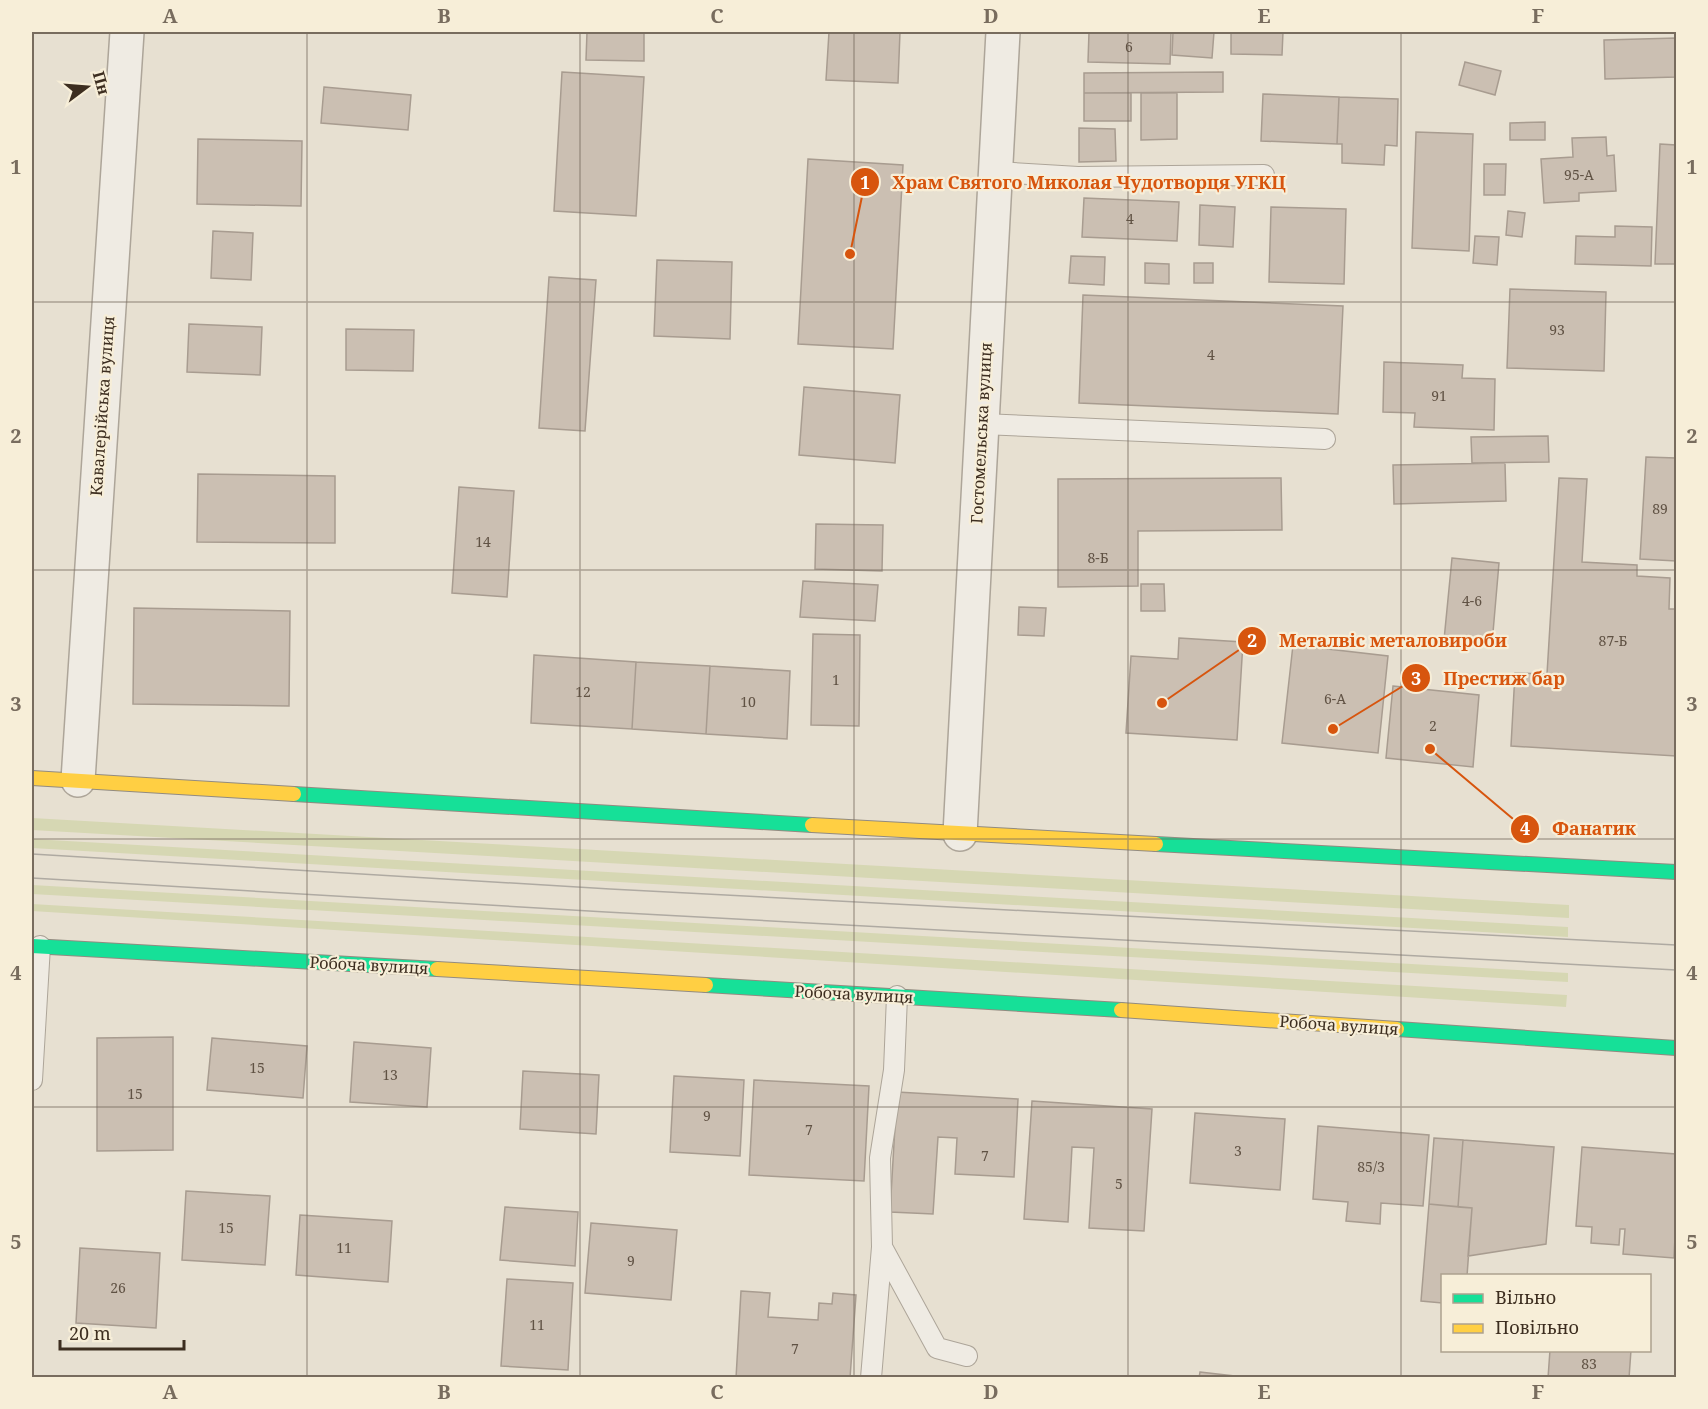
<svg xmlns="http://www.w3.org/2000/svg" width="1708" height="1409" font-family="'Noto Serif',serif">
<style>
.green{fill:#d6d7b3}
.building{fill:#cbbfb2;stroke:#a89c90;stroke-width:1.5}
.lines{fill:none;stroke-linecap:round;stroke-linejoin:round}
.lane-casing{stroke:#ada599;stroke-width:22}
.street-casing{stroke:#ada599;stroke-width:36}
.fast-casing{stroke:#928b80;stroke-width:16}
.slow-casing{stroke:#928b80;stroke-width:16}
.lane{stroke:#efebe3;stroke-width:20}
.street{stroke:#efebe3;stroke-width:33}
.fast{stroke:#16e098;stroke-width:14}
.slow{stroke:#ffcf43;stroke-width:14}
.tram{stroke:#afaaa2;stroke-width:1.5}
.grid{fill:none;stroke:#786c5e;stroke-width:1.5;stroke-opacity:0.55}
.labels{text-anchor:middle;stroke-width:4.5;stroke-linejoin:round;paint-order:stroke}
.number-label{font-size:14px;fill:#605244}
.street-label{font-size:16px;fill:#3d2e20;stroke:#f7eed8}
.leader{fill:none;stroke:#d7550e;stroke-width:2}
.callout-dot{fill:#d7550e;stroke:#f7eed8;stroke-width:2}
.mark-label{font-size:18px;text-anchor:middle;font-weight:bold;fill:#fff}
.callout-label{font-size:18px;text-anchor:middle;font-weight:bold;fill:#d7550e;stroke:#f7eed8;stroke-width:4.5;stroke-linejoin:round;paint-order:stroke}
.neatline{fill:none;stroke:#786c5e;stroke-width:2}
.grid-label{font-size:20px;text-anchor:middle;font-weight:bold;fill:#786c5e}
</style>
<rect width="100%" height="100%" fill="#e7e0d1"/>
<path class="green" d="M32,818L1569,905V918L32,830Z
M32,839L1568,927V937L32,848Z
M32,885L1568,973V982L32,894Z
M32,904L1567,995L1566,1007L32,911Z"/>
<path class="building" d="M587,32H644V61L586,60Z
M829,32H900L898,83L826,80Z
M1089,32H1171L1170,64L1088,62Z
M1173,32H1214L1212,58L1172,55Z
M1231,32H1283L1282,55L1231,54Z
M1676,38V77L1605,79L1604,40Z
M1465,62L1501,71L1495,95L1459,85Z
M562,72L644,77L636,216L554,211Z
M1223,72V92L1084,93V73Z
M324,87L411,95L408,130L321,123Z
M1084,93H1131V121H1084Z
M1141,93H1177V139L1141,140Z
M1263,94L1339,97L1337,144L1261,141Z
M1339,97L1398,99L1397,146L1385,145L1384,165L1342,163V144H1337Z
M1545,122V140H1510V123Z
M1079,128L1115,129L1116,161L1079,162Z
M1416,132L1473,134L1469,251L1412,248Z
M1606,137L1607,156L1614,155L1616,191L1579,193V201L1544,203L1541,159L1573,157L1572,138Z
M198,139L302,141L301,206L197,204Z
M1660,144L1676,145V264H1655Z
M808,159L903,165L893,349L798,344Z
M1484,164H1506L1505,195H1484Z
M1084,198L1179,202L1177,241L1082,237Z
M1200,205L1235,207L1233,247L1199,245Z
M1271,207L1346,209L1344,284L1269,282Z
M1508,211L1525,213L1522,237L1506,235Z
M1615,226L1652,227L1651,266L1575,264L1576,236L1615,237Z
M213,231L253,233L251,280L211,278Z
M1475,236L1499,237L1497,265L1473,263Z
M1071,256L1105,257L1104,285L1069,283Z
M657,260L732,262L730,339L654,336Z
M1145,263L1169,264V284L1145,283Z
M1194,263H1213V283H1194Z
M549,277L596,280L585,431L539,428Z
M1510,289L1606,292L1604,371L1507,368Z
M1083,295L1343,306L1338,414L1079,403Z
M189,324L262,327L260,375L187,372Z
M346,329L414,330L413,371L346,370Z
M1384,362L1463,365L1462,378L1495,379L1494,430L1414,427L1415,413L1383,412Z
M804,387L900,395L895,463L799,455Z
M1548,436L1549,462L1472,463L1471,437Z
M1646,457L1676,458V561L1640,559Z
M1505,463L1506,501L1394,504L1393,465Z
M198,474L335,476V543L197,542Z
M1281,478L1282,530L1138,531V586L1058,587V479Z
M1559,478L1587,479L1582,562L1637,565V576L1670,578L1669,609H1676V756L1511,746L1515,673L1547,674Z
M459,487L514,491L507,597L452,593Z
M816,524L883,525L882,571L815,569Z
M1452,558L1499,563L1492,644L1444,640Z
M803,581L878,585L875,621L800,617Z
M1141,584H1164L1165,611H1141Z
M1019,607L1046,608L1044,636L1018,635Z
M134,608L290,611L289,706L133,704Z
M813,634L860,635L859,726L811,725Z
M1179,638L1243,642L1237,740L1126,733L1131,656L1178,659Z
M1293,645L1388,656L1378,753L1282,743Z
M534,655L636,662L632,729L531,723Z
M636,662L710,666L706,734L632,729Z
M710,666L790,671L787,739L706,734Z
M1393,686L1479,695L1473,767L1386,758Z
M173,1037V1150L97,1151V1038Z
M212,1038L307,1046L303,1098L207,1090Z
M354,1042L431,1048L427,1107L350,1102Z
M523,1071L599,1075L596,1134L520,1129Z
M674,1076L744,1080L740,1156L670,1152Z
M754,1080L869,1086L864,1181L749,1175Z
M897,1092L1018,1099L1014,1177L955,1174L957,1138L938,1137L933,1214L890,1212Z
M1032,1101L1152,1109L1144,1231L1089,1228L1094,1148L1072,1147L1068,1222L1024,1219Z
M1195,1113L1285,1119L1280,1190L1190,1183Z
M1318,1126L1429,1135L1423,1206L1381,1203L1380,1224L1346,1221L1348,1202L1313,1199Z
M1434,1138L1463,1140L1458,1207L1429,1204Z
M1463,1140L1554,1147L1546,1244L1468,1256L1472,1208L1458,1207Z
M1582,1147L1676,1154V1215L1674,1258L1623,1254L1625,1229H1620L1619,1245L1591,1243L1592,1227L1576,1226Z
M186,1191L270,1196L265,1265L182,1260Z
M1429,1204L1472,1208L1467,1276H1442V1303L1421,1301Z
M505,1207L578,1212L575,1266L500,1260Z
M300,1215L392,1221L388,1282L296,1275Z
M591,1223L677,1230L671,1300L585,1293Z
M80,1248L160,1253L156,1328L76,1323Z
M507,1279L573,1283L568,1370L501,1366Z
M741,1291L770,1293L768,1317L818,1320L819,1303L832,1304L833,1293L856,1295L850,1378H736Z
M1550,1350H1631L1629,1378H1548Z
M1200,1372L1243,1377V1378H1199Z"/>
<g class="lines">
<defs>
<path id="lane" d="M995,172L1078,177L1264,175
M982,424L1325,439
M32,1080L40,946
M882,1247L937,1348L967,1356
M871,1378L882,1247L880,1158L894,1070L897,996"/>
<path id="street" d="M78,780L127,32
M960,834L1003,32"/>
<path id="fast" d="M294,794L812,825
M1156,844L1676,872
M32,946L437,969
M706,985L1121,1010
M1397,1029L1676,1048"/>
<path id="slow" d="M32,778L294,794
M812,825L1156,844
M437,969L706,985
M1121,1010L1397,1029"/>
</defs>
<use href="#lane" class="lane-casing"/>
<use href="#street" class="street-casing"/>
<use href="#fast" class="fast-casing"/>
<use href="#slow" class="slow-casing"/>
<use href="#lane" class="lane"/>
<use href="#street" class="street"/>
<use href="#fast" class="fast"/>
<use href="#slow" class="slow"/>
<path class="tram" d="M32,854L610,889L1676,945
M32,878L606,912L1676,970"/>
</g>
<path class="grid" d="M307,32V1378M580,32V1378M854,32V1378M1128,32V1378M1401,32V1378M32,302H1676M32,570H1676M32,839H1676M32,1107H1676"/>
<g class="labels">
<g class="number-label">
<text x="1129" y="52">6</text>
<text x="1579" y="180">95-А</text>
<text x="1130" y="224">4</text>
<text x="1557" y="335">93</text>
<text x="1211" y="360">4</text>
<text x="1439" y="401">91</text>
<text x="1660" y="514">89</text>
<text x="483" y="547">14</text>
<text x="1098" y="563">8-Б</text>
<text x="1472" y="606">4-6</text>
<text x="1613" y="646">87-Б</text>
<text x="836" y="685">1</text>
<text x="583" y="697">12</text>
<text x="1335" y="704">6-А</text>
<text x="748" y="707">10</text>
<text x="1433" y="731">2</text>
<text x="257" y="1073">15</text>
<text x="390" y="1080">13</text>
<text x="135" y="1099">15</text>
<text x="707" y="1121">9</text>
<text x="809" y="1135">7</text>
<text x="1238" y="1156">3</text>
<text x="985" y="1161">7</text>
<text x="1371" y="1172">85/3</text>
<text x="1119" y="1189">5</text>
<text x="226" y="1233">15</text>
<text x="344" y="1253">11</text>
<text x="631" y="1266">9</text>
<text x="118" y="1293">26</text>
<text x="537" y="1330">11</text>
<text x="795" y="1354">7</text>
<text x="1589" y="1369">83</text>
</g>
<g class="street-label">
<text transform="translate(102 406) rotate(-86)" y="6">Кавалерійська вулиця</text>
<text transform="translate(981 433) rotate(-87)" y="6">Гостомельська вулиця</text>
<text transform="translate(369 965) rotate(3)" y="6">Робоча вулиця</text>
<text transform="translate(854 994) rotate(3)" y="6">Робоча вулиця</text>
<text transform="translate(1339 1025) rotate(4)" y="6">Робоча вулиця</text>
</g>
</g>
<path class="leader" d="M850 254L865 182M1162 703L1252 641M1333 729L1416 678M1430 749L1525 829"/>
<g class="callout-dot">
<circle cx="850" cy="254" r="6"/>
<circle cx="1162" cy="703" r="6"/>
<circle cx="1333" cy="729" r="6"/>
<circle cx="1430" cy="749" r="6"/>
<circle cx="865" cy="182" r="15"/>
<circle cx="1252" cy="641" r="15"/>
<circle cx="1416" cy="678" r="15"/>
<circle cx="1525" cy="829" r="15"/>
</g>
<g class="mark-label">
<text x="865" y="189">1</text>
<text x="1252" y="647">2</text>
<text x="1416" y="685">3</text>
<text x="1525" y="835">4</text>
</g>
<g class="callout-label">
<text x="1089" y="189">Храм Святого Миколая Чудотворця УГКЦ</text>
<text x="1393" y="647">Металвіс металовироби</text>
<text x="1504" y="685">Престиж бар</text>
<text x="1594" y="835">Фанатик</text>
</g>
<rect width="1708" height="1409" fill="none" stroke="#f7eed8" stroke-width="66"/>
<rect x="1441" y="1274" width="210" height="78" fill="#f7eed8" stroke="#ada18e" stroke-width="1.5"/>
<rect x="1453" y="1294" width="30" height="9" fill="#16e098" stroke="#ada18e" stroke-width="1.5"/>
<text x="1495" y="1304" font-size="18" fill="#3d2e20">Вільно</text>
<rect x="1453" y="1324" width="30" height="9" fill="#ffcf43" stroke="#ada18e" stroke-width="1.5"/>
<text x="1495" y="1334" font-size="18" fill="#3d2e20">Повільно</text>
<g transform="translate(87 87) rotate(74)" stroke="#f7eed8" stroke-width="4.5" paint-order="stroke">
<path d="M0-4.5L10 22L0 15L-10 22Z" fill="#3d2e20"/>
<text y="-9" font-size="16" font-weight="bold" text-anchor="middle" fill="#3d2e20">Пн</text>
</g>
<path d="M60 1340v9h124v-9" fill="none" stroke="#3d2e20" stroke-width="3"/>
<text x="69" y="1340" font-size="18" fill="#3d2e20" stroke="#f7eed8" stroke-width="4.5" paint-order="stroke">20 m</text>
<rect x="33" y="33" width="1642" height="1343" class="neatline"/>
<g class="grid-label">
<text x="170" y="23">A</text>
<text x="444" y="23">B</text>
<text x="717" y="23">C</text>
<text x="991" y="23">D</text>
<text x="1264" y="23">E</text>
<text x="1538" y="23">F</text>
<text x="16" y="174">1</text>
<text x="1692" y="174">1</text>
<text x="16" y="443">2</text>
<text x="1692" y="443">2</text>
<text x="16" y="711">3</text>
<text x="1692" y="711">3</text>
<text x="16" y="980">4</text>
<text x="1692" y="980">4</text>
<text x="16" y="1249">5</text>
<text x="1692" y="1249">5</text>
<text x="170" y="1399">A</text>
<text x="444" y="1399">B</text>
<text x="717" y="1399">C</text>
<text x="991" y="1399">D</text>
<text x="1264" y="1399">E</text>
<text x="1538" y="1399">F</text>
</g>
</svg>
